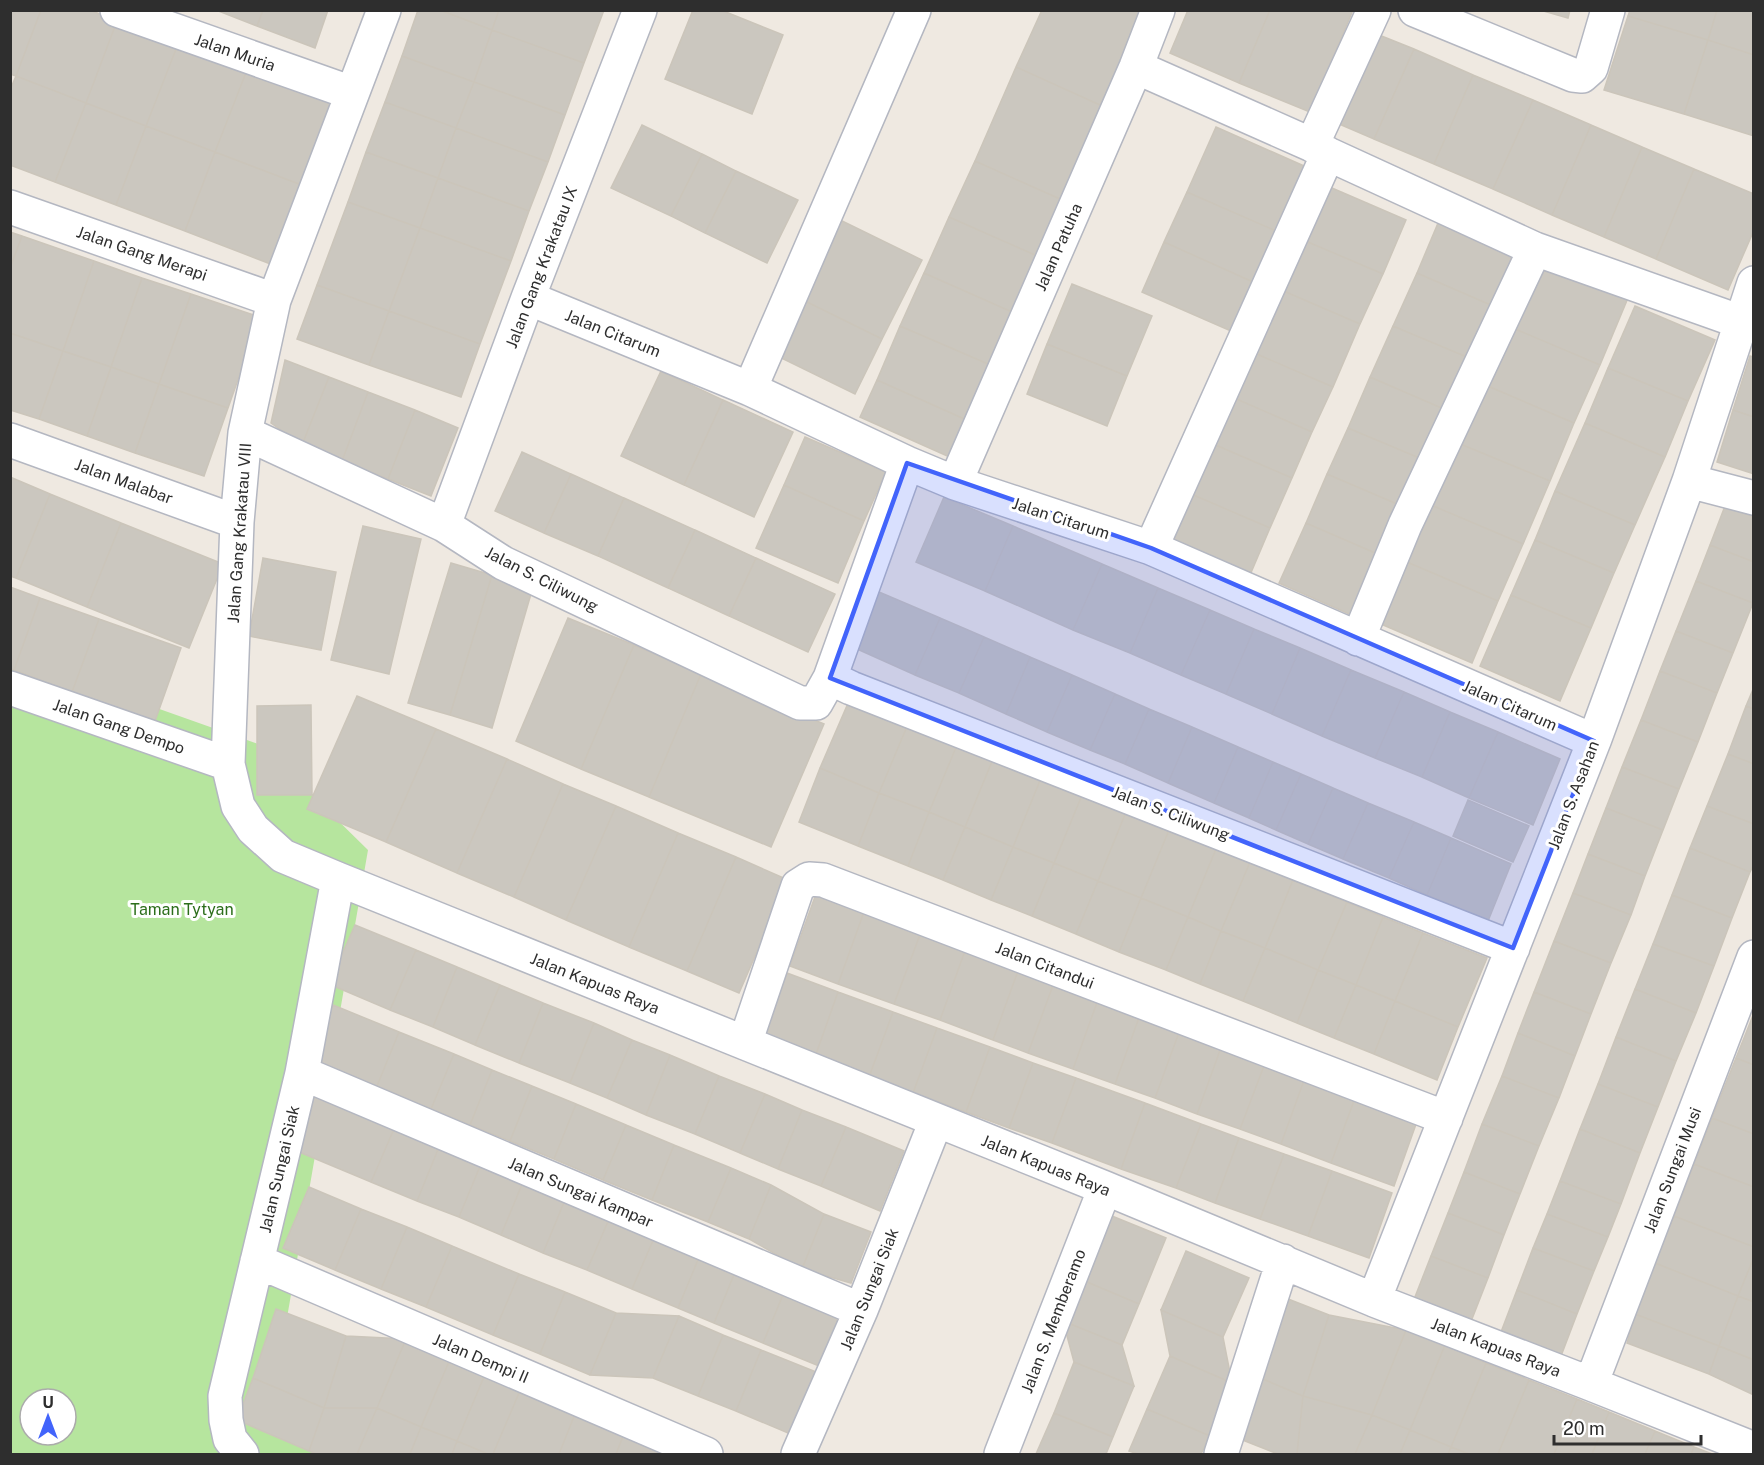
<svg xmlns="http://www.w3.org/2000/svg" width="1764" height="1465" font-family="'Public Sans',sans-serif">
<style>
.green{fill:#b6e59e;fill-rule:evenodd}
.building{fill:#cbc7bf;stroke:#cbc5ba;stroke-width:1.5}
.lines{fill:none;stroke-linecap:round;stroke-linejoin:round}
.minor-casing{stroke:#b4b7c1;stroke-width:36}
.minor{stroke:#fff;stroke-width:33}
.marked{fill:#4264fb;fill-opacity:0.2;stroke:#4264fb;stroke-width:4.5;stroke-linejoin:round}
.labels{text-anchor:middle;stroke-width:6;stroke-linejoin:round;paint-order:stroke}
.street-label{font-size:16px;fill:#2e2e2e;stroke:#fff}
.park-label{font-size:16px;fill:#2c6e1b;stroke:#fff}
</style>
<rect width="100%" height="100%" fill="#efe9e1"/>
<path class="green" d="M10,656L261,745L368,850L275,1387L411,1454H11ZM30,1399H66V1435H30Z"/>
<path class="building" d="M10,10H41L16,76L10,74Z
M41,10H90L117,21L86,103L16,76Z
M216,10H263L257,26Z
M263,10H328L315,48L257,26Z
M418,10H440L492,30L474,82L402,56Z
M440,10H499L492,30Z
M499,10H604L584,63L492,30Z
M693,10H721L783,35L752,114L665,79Z
M1042,10H1155L1111,110L1016,67Z
M1188,10H1270L1239,83L1170,53Z
M1270,10H1353L1310,112L1239,83Z
M1540,10H1570L1568,18Z
M1630,10H1717L1708,40L1628,16Z
M1717,10H1754V55L1708,40Z
M1628,16L1708,40L1684,114L1604,90Z
M117,21L178,44L146,126L86,103Z
M492,30L584,63L565,115L474,82Z
M1369,31L1414,49L1374,139L1330,120Z
M1708,40L1754,55V136L1684,114Z
M178,44L247,70L215,152L146,126Z
M1414,49L1473,75L1434,164L1374,139Z
M402,56L474,82L456,128L385,102Z
M1016,67L1111,110L1069,203L975,161Z
M247,70L343,107L312,189L215,152Z
M1473,75L1533,100L1493,189L1434,164Z
M16,76L86,103L55,182L10,165V90Z
M474,82L565,115L548,162L456,128Z
M1533,100L1591,125L1552,215L1493,189Z
M385,102L456,128L438,178L366,152Z
M86,103L146,126L116,205L55,182Z
M642,125L702,154L671,216L611,188Z
M1591,125L1642,147L1604,237L1552,215Z
M146,126L215,152L185,231L116,205Z
M1216,127L1304,166L1276,231L1187,192Z
M456,128L548,162L529,211L438,178Z
M1642,147L1694,169L1656,259L1604,237Z
M215,152L312,189L281,268L185,231Z
M366,152L438,178L420,228L348,202Z
M702,154L736,171L705,233L671,216Z
M975,161L1069,203L1044,259L949,217Z
M1694,169L1754,194V230L1728,290L1656,259Z
M736,171L798,200L767,263L705,233Z
M438,178L529,211L511,261L420,228Z
M1325,185L1406,220L1383,274L1301,239Z
M1187,192L1276,231L1253,282L1164,242Z
M348,202L420,228L389,311L317,285Z
M1441,216L1518,249L1493,306L1417,273Z
M949,217L1044,259L1019,315L924,273Z
M838,219L922,260L882,339L799,298Z
M420,228L511,261L480,344L389,311Z
M10,232L22,236L10,268Z
M22,236L94,261L63,351L10,333V268Z
M1301,239L1383,274L1360,324L1279,289Z
M1164,242L1253,282L1231,331L1142,292Z
M1537,260L1628,298L1600,365L1508,326Z
M94,261L142,278L111,367L63,351Z
M924,273L1019,315L995,367L900,326Z
M1417,273L1493,306L1469,358L1393,326Z
M142,278L191,294L159,384L111,367Z
M1072,284L1152,316L1127,376L1047,344Z
M317,285L389,311L369,365L297,339Z
M1279,289L1360,324L1333,387L1252,352Z
M191,294L260,317L228,408L159,384Z
M799,298L882,339L855,394L771,353Z
M1635,306L1715,340L1688,401L1608,368Z
M389,311L480,344L461,397L369,365Z
M900,326L995,367L971,422L877,380Z
M1393,326L1469,358L1446,410L1370,377Z
M1508,326L1600,365L1574,423L1483,384Z
M10,333L63,351L39,419L10,410Z
M1047,344L1127,376L1107,426L1027,394Z
M63,351L111,367L87,436L39,419Z
M1252,352L1333,387L1312,432L1232,397Z
M1750,356L1754,357V417L1733,410Z
M285,360L329,377L302,445L271,423Z
M111,367L159,384L135,453L87,436Z
M1608,368L1688,401L1665,457L1585,423Z
M661,371L723,400L684,485L621,456Z
M329,377L368,392L342,461L302,445Z
M1370,377L1446,410L1424,460L1348,428Z
M877,380L971,422L954,459L860,417Z
M159,384L228,408L204,476L135,453Z
M1483,384L1574,423L1550,481L1458,443Z
M368,392L415,410L388,479L342,461Z
M1232,397L1312,432L1292,478L1211,443Z
M723,400L793,432L754,517L684,485Z
M415,410L458,428L431,496L388,479Z
M1733,410L1754,417V474L1717,462Z
M1585,423L1665,457L1635,525L1555,491Z
M1348,428L1424,460L1404,507L1327,474Z
M805,437L886,472L864,521L784,485Z
M1211,443L1292,478L1270,528L1189,493Z
M1458,443L1550,481L1523,544L1431,505Z
M522,452L571,474L544,533L495,511Z
M571,474L624,498L598,556L544,533Z
M1327,474L1404,507L1382,556L1306,523Z
M10,477L50,494L16,578L10,576Z
M784,485L864,521L838,583L756,548Z
M1555,491L1635,525L1614,573L1535,540Z
M1189,493L1270,528L1250,575L1168,540Z
M50,494L121,523L87,607L16,578Z
M944,497L1013,526L985,591L916,562Z
M624,498L695,530L668,588L598,556Z
M1431,505L1523,544L1498,601L1407,562Z
M1725,506L1754,517V562L1710,545Z
M121,523L223,564L189,648L87,607Z
M1306,523L1382,556L1356,617L1279,583Z
M363,526L421,539L389,674L331,660Z
M1013,526L1102,564L1073,630L985,591Z
M695,530L756,558L729,616L668,588Z
M1535,540L1614,573L1591,628L1511,595Z
M1710,545L1754,562L1753,603L1696,581Z
M263,558L336,572L321,650L249,636Z
M756,558L835,594L808,652L729,616Z
M1407,562L1498,601L1472,663L1381,624Z
M451,563L492,575L450,715L408,703Z
M1102,564L1158,588L1130,653L1073,630Z
M492,575L533,587L492,728L450,715Z
M1696,581L1753,603L1733,653L1676,631Z
M10,587L40,598L14,670L10,669Z
M1158,588L1210,610L1181,675L1130,653Z
M879,592L940,618L915,675L855,648Z
M1511,595L1591,628L1560,701L1480,666Z
M40,598L99,619L72,692L14,670Z
M1210,610L1254,629L1226,694L1181,675Z
M568,618L634,645L581,769L516,741Z
M940,618L984,637L959,693L915,675Z
M99,619L181,648L155,721L72,692Z
M1254,629L1300,648L1272,714L1226,694Z
M1676,631L1733,653L1717,693L1660,671Z
M984,637L1030,657L1006,714L959,693Z
M634,645L701,674L649,797L581,769Z
M1300,648L1351,670L1322,736L1272,714Z
M1030,657L1072,675L1047,732L1006,714Z
M1351,670L1404,692L1375,758L1322,736Z
M1660,671L1717,693L1698,742L1641,720Z
M701,674L824,724L771,847L649,797Z
M1072,675L1115,694L1090,750L1047,732Z
M1754,687V709L1746,706Z
M1404,692L1450,712L1422,777L1375,758Z
M1115,694L1149,709L1125,764L1090,750Z
M357,696L436,729L386,842L307,809Z
M849,701L908,724L879,793L820,768Z
M311,705L312,795H257V706Z
M1746,706L1754,709V764L1728,754Z
M1149,709L1192,727L1168,783L1125,764Z
M1450,712L1498,732L1469,798L1422,777Z
M1641,720L1698,742L1679,789L1622,767Z
M908,724L957,745L929,812L879,793Z
M1192,727L1238,747L1214,803L1168,783Z
M436,729L507,759L457,873L386,842Z
M1498,732L1560,759L1533,825L1469,798Z
M957,745L993,759L965,827L929,812Z
M1238,747L1273,762L1249,818L1214,803Z
M1728,754L1754,764V824L1707,806Z
M507,759L563,784L514,897L457,873Z
M993,759L1041,778L1013,847L965,827Z
M1273,762L1301,774L1276,830L1249,818Z
M1622,767L1679,789L1663,830L1606,808Z
M820,768L879,793L858,846L799,822Z
M1301,774L1333,788L1308,844L1276,830Z
M1041,778L1082,795L1054,863L1013,847Z
M563,784L616,806L566,920L514,897Z
M1333,788L1368,803L1343,859L1308,844Z
M879,793L929,812L908,866L858,846Z
M1082,795L1126,812L1098,881L1054,863Z
M1468,800L1529,826L1513,862L1453,836Z
M1368,803L1414,822L1389,878L1343,859Z
M616,806L678,833L629,947L566,920Z
M1707,806L1754,824V864L1750,872L1690,848Z
M1606,808L1663,830L1645,876L1588,854Z
M929,812L965,827L943,880L908,866Z
M1126,812L1169,830L1141,898L1098,881Z
M1414,822L1451,838L1427,895L1389,878Z
M965,827L1013,847L991,900L943,880Z
M1169,830L1216,849L1188,917L1141,898Z
M678,833L736,857L687,971L629,947Z
M1451,838L1511,864L1488,921L1427,895Z
M1013,847L1054,863L1032,916L991,900Z
M1690,848L1750,872L1732,918L1672,895Z
M1216,849L1250,862L1221,931L1188,917Z
M1588,854L1645,876L1631,915L1573,893Z
M736,857L788,880L739,993L687,971Z
M1250,862L1293,880L1265,948L1221,931Z
M1054,863L1098,881L1076,934L1032,916Z
M1293,880L1347,902L1318,970L1265,948Z
M1098,881L1141,898L1119,952L1076,934Z
M1573,893L1631,915L1611,963L1554,941Z
M816,894L864,912L838,984L790,966Z
M1672,895L1732,918L1714,966L1653,944Z
M1141,898L1188,917L1166,970L1119,952Z
M1347,902L1383,917L1356,985L1318,970Z
M864,912L921,932L894,1004L838,984Z
M1188,917L1221,931L1200,984L1166,970Z
M1383,917L1423,933L1395,1001L1356,985Z
M355,925L416,950L390,1010L329,984Z
M1221,931L1265,948L1243,1001L1200,984Z
M921,932L966,948L940,1020L894,1004Z
M1423,933L1487,958L1458,1027L1395,1001Z
M1554,941L1611,963L1591,1014L1534,992Z
M1653,944L1714,966L1696,1013L1635,989Z
M966,948L1019,968L993,1040L940,1020Z
M1265,948L1318,970L1297,1023L1243,1001Z
M416,950L457,967L433,1027L390,1010Z
M457,967L500,985L475,1045L433,1027Z
M1019,968L1055,980L1028,1053L993,1040Z
M1318,970L1356,985L1334,1038L1297,1023Z
M787,973L838,992L815,1057L763,1038Z
M1055,980L1099,997L1073,1069L1028,1053Z
M500,985L543,1003L519,1063L475,1045Z
M1356,985L1395,1001L1374,1054L1334,1038Z
M1635,989L1696,1013L1676,1061L1616,1037Z
M838,992L893,1012L869,1077L815,1057Z
M1534,992L1591,1014L1575,1056L1518,1033Z
M1099,997L1141,1012L1115,1084L1073,1069Z
M1395,1001L1458,1027L1437,1080L1374,1054Z
M543,1003L594,1023L570,1083L519,1063Z
M333,1005L399,1032L377,1086L311,1059Z
M893,1012L937,1028L913,1093L869,1077Z
M1141,1012L1181,1027L1155,1098L1115,1084Z
M1754,1013V1065L1736,1058Z
M594,1023L632,1040L607,1098L570,1083Z
M1181,1027L1223,1042L1197,1114L1155,1098Z
M937,1028L990,1047L966,1112L913,1093Z
M399,1032L454,1054L431,1109L377,1086Z
M1518,1033L1575,1056L1559,1098L1502,1076Z
M1616,1037L1676,1061L1658,1107L1598,1084Z
M632,1040L670,1055L646,1115L607,1098Z
M1223,1042L1267,1058L1240,1129L1197,1114Z
M990,1047L1033,1063L1009,1128L966,1112Z
M454,1054L492,1070L470,1125L431,1109Z
M670,1055L719,1076L695,1134L646,1115Z
M1267,1058L1307,1072L1281,1144L1240,1129Z
M1736,1058L1754,1065V1134L1712,1118Z
M1033,1063L1076,1078L1052,1143L1009,1128Z
M492,1070L532,1086L510,1141L470,1125Z
M1307,1072L1358,1090L1331,1163L1281,1144Z
M719,1076L765,1094L740,1153L695,1134Z
M1502,1076L1559,1098L1539,1146L1482,1124Z
M1076,1078L1145,1103L1121,1169L1052,1143Z
M1598,1084L1658,1107L1640,1153L1580,1129Z
M532,1086L576,1104L554,1159L510,1141Z
M1358,1090L1420,1113L1394,1186L1331,1163Z
M765,1094L802,1110L778,1169L740,1153Z
M314,1096L394,1129L371,1182L292,1149Z
M1145,1103L1201,1124L1176,1188L1121,1169Z
M576,1104L626,1125L603,1180L554,1159Z
M802,1110L846,1127L821,1186L778,1169Z
M1712,1118L1754,1134V1187L1694,1164Z
M1201,1124L1239,1138L1215,1203L1176,1188Z
M1482,1124L1539,1146L1520,1194L1464,1172Z
M626,1125L674,1145L652,1200L603,1180Z
M846,1127L904,1151L880,1211L821,1186Z
M394,1129L439,1147L417,1201L371,1182Z
M1580,1129L1640,1153L1621,1204L1560,1181Z
M1239,1138L1284,1154L1260,1219L1215,1203Z
M674,1145L731,1168L708,1222L652,1200Z
M439,1147L481,1164L459,1217L417,1201Z
M1284,1154L1332,1171L1308,1236L1260,1219Z
M481,1164L523,1182L501,1235L459,1217Z
M1694,1164L1754,1187V1247L1674,1216Z
M731,1168L771,1185L749,1239L708,1222Z
M1332,1171L1392,1193L1369,1258L1308,1236Z
M1464,1172L1520,1194L1504,1235L1448,1213Z
M1560,1181L1621,1204L1608,1237L1547,1214Z
M523,1182L565,1200L543,1253L501,1235Z
M771,1185L824,1214L802,1269L749,1239Z
M309,1187L361,1209L335,1270L283,1248Z
M565,1200L610,1217L587,1270L543,1253Z
M361,1209L407,1227L381,1289L335,1270Z
M1448,1213L1504,1235L1488,1278L1431,1256Z
M824,1214L871,1232L851,1283L802,1269Z
M1107,1214L1166,1238L1139,1304L1080,1279Z
M1547,1214L1608,1237L1594,1271L1533,1248Z
M1674,1216L1754,1247V1257L1738,1296L1655,1263Z
M610,1217L655,1236L632,1289L587,1270Z
M407,1227L452,1246L426,1307L381,1289Z
M655,1236L700,1255L678,1308L632,1289Z
M452,1246L519,1274L493,1335L426,1307Z
M1533,1248L1594,1271L1577,1314L1517,1290Z
M1186,1251L1249,1278L1223,1337L1161,1310Z
M700,1255L736,1270L714,1323L678,1308Z
M1431,1256L1488,1278L1470,1324L1413,1302Z
M1754,1257V1302L1738,1296Z
M1655,1263L1738,1296L1719,1346L1635,1314Z
M736,1270L785,1290L763,1343L714,1323Z
M519,1274L565,1292L540,1354L493,1335Z
M1080,1279L1139,1304L1122,1345L1063,1321Z
M785,1290L847,1315L824,1368L763,1343Z
M1517,1290L1577,1314L1561,1356L1501,1332Z
M565,1292L616,1313L590,1375L540,1354Z
M1738,1296L1754,1302V1360L1719,1346Z
M1283,1297L1329,1315L1303,1396L1258,1377Z
M276,1309L346,1336L324,1408L253,1378Z
M1161,1310L1223,1337L1232,1383L1170,1356Z
M616,1313L679,1316L653,1378L590,1375Z
M1635,1314L1719,1346L1709,1374L1627,1343Z
M1329,1315L1406,1330L1372,1415L1303,1396Z
M679,1316L723,1335L698,1396L653,1378Z
M1063,1321L1122,1345L1134,1386L1074,1362Z
M1406,1330L1445,1345L1410,1430L1372,1415Z
M723,1335L761,1350L736,1411L698,1396Z
M346,1336L406,1339L377,1408H324Z
M406,1339L451,1357L421,1427L377,1408Z
M1445,1345L1486,1363L1451,1447L1410,1430Z
M1719,1346L1754,1360V1395L1709,1374Z
M761,1350L826,1376L800,1438L736,1411Z
M1170,1356L1232,1383L1210,1436L1147,1409Z
M451,1357L486,1372L457,1441L421,1427Z
M1074,1362L1134,1386L1113,1437L1054,1413Z
M1486,1363L1529,1380L1498,1454H1469L1451,1447Z
M486,1372L522,1386L493,1454H488L457,1441Z
M1258,1377L1303,1396L1297,1454H1278L1240,1439Z
M253,1378L324,1408L309,1451L237,1420Z
M1529,1380L1577,1399L1554,1454H1498Z
M522,1386L577,1409L559,1454H493Z
M1303,1396L1372,1415L1355,1454H1297Z
M1577,1399L1609,1412L1592,1454H1554Z
M324,1408H377L357,1454H316L309,1451Z
M377,1408L421,1427L410,1454H357Z
M577,1409L626,1429L616,1454H559Z
M1147,1409L1210,1436L1201,1454H1138L1129,1451Z
M1609,1412L1655,1431L1645,1454H1592Z
M1054,1413L1113,1437L1106,1454H1036Z
M1372,1415L1410,1430L1400,1454H1355Z
M421,1427L457,1441L452,1454H410Z
M626,1429L666,1454H616Z
M1410,1430L1451,1447L1448,1454H1400Z
M1655,1431L1694,1447L1691,1454H1645Z
M457,1441L488,1454H452Z
M1451,1447L1469,1454H1448Z
M1694,1447L1712,1454H1691Z"/>
<g class="lines">
<defs>
<path id="minor" d="M117,10L352,93
M384,10L274,300L245,433L237,522L228,764L238,806L253,829L283,856L338,879L1105,1188L1374,1300L1591,1384L1754,1449
M1415,10L1573,75L1582,76L1591,68L1608,10
M1136,67L1312,145L1328,154L1535,249L1741,322
M1312,145L1374,10
M10,207L274,300
M528,298L750,389L907,463L955,483L1151,548L1594,741
M750,389L914,10
M245,433L444,525L503,563L800,703H816L830,678L907,463
M10,440L237,522
M1689,481L1754,498
M955,483L1136,67L1158,10
M444,525L528,298L640,10
M1151,548L1328,154
M1358,639L1405,525L1535,249
M830,678L851,688L1513,948
M10,688L228,764
M745,1043L798,886L809,879L823,880L1446,1118
M302,1073L861,1310
M257,1261L706,1454
M1374,1300L1594,741L1689,481L1754,283
M1591,1384L1754,957
M242,1454L230,1439L226,1420L225,1396L302,1073L338,879
M798,1454L861,1310L936,1121
M1001,1454L1105,1188
M1221,1454L1283,1261"/>
</defs>
<use href="#minor" class="minor-casing"/>
<use href="#minor" class="minor"/>
</g>
<path class="marked" d="M907,463L1151,548L1594,741L1513,948L830,678Z"/>
<g class="labels">
<g class="street-label">
<text transform="translate(235 52) rotate(19)" y="6">Jalan Muria</text>
<text transform="translate(1058 247) rotate(-66)" y="6">Jalan Patuha</text>
<text transform="translate(142 253) rotate(19)" y="6">Jalan Gang Merapi</text>
<text transform="translate(541 267) rotate(-69)" y="6">Jalan Gang Krakatau IX</text>
<text transform="translate(613 333) rotate(22)" y="6">Jalan Citarum</text>
<text transform="translate(124 481) rotate(20)" y="6">Jalan Malabar</text>
<text transform="translate(1061 518) rotate(18)" y="6">Jalan Citarum</text>
<text transform="translate(239 533) rotate(-86)" y="6">Jalan Gang Krakatau VIII</text>
<text transform="translate(542 579) rotate(27)" y="6">Jalan S. Ciliwung</text>
<text transform="translate(1510 705) rotate(24)" y="6">Jalan Citarum</text>
<text transform="translate(119 726) rotate(19)" y="6">Jalan Gang Dempo</text>
<text transform="translate(1573 795) rotate(-69)" y="6">Jalan S. Asahan</text>
<text transform="translate(1171 813) rotate(21)" y="6">Jalan S. Ciliwung</text>
<text transform="translate(1045 965) rotate(21)" y="6">Jalan Citandui</text>
<text transform="translate(595 983) rotate(22)" y="6">Jalan Kapuas Raya</text>
<text transform="translate(1046 1165) rotate(22)" y="6">Jalan Kapuas Raya</text>
<text transform="translate(279 1169) rotate(-77)" y="6">Jalan Sungai Siak</text>
<text transform="translate(1672 1170) rotate(-69)" y="6">Jalan Sungai Musi</text>
<text transform="translate(581 1192) rotate(23)" y="6">Jalan Sungai Kampar</text>
<text transform="translate(869 1289) rotate(-68)" y="6">Jalan Sungai Siak</text>
<text transform="translate(1053 1321) rotate(-69)" y="6">Jalan S. Memberamo</text>
<text transform="translate(1496 1347) rotate(21)" y="6">Jalan Kapuas Raya</text>
<text transform="translate(481 1358) rotate(23)" y="6">Jalan Dempi II</text>
</g>
<g class="park-label">
<text x="182" y="915">Taman Tytyan</text>
</g>
</g>
<rect width="1764" height="1465" fill="none" stroke="#2e2e2e" stroke-width="24"/>
<g transform="translate(48 1417)"><circle r="28" fill="#ffffff" stroke="#ababab" stroke-width="1.5"/>
<path d="M0-4.5L10 22L0 15L-10 22Z" fill="#4264fb"/>
<text y="-9" font-size="16" font-weight="bold" text-anchor="middle" fill="#2e2e2e">U</text>
</g>
<path d="M1554 1435v9h147v-9" fill="none" stroke="#2e2e2e" stroke-width="3"/>
<text x="1563" y="1435" font-size="18" fill="#2e2e2e" stroke="#ffffff" stroke-width="4.5" paint-order="stroke">20 m</text>
</svg>
